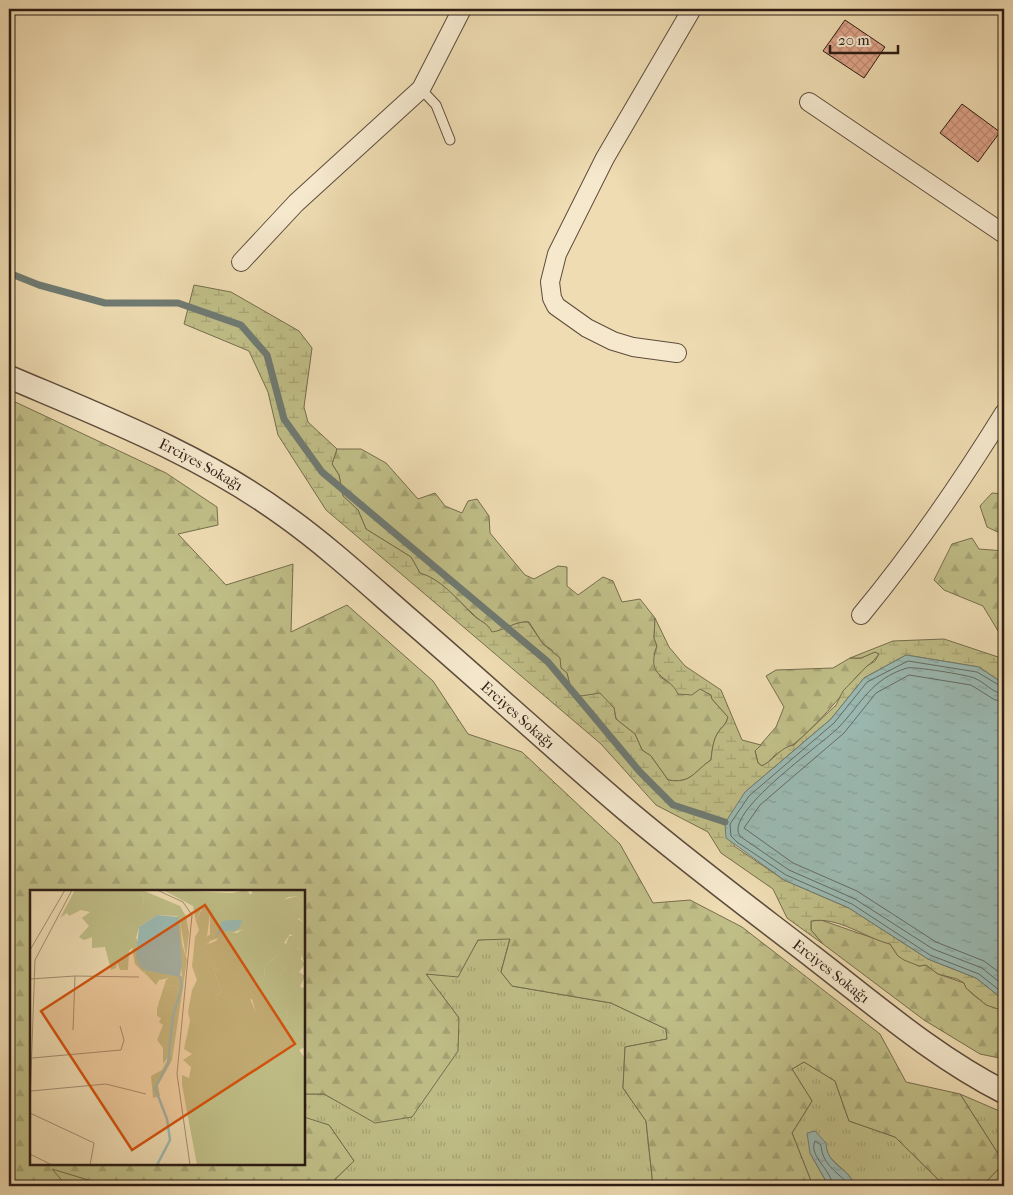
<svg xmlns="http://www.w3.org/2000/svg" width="1013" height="1195" font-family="'IM FELL French Canon',serif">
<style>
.grass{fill:url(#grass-tufts);stroke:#766d4e}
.forest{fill:url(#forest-firs);stroke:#766d4e}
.wetland{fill:url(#wetland-marsh);stroke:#766d4e}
.water{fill:url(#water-ripples);stroke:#6f7b73}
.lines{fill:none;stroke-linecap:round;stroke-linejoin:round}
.shore{stroke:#646b64;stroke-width:1}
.stream{stroke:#6f7b73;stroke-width:7}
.building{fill:url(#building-cross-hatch);stroke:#2c1c14}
.service-casing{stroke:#5d4c3c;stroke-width:11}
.minor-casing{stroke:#5d4c3c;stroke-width:20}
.tertiary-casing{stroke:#5d4c3c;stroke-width:25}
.service{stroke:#f5e8cd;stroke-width:9}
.minor{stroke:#f5e8cd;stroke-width:18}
.tertiary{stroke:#f5e8cd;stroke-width:22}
.labels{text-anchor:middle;stroke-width:4;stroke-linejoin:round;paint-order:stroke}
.street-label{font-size:15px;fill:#2c1c14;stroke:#f5e8cd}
.inset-river{fill:none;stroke:#9bbab3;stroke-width:2.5}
.inset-road{fill:none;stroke:#a18f73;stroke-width:1}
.view{fill:#d5530d;fill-opacity:0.15;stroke:#d5530d;stroke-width:2.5}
.inset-edge{fill:none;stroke:#2c1c14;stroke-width:2.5}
</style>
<defs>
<pattern id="grass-tufts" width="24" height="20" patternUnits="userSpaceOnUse" patternTransform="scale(1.25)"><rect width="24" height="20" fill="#c0be87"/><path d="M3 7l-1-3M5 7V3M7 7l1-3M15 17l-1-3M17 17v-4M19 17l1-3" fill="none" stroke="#a5a374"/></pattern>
<pattern id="forest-firs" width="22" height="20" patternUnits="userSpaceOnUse" patternTransform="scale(1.25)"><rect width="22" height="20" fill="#c0be87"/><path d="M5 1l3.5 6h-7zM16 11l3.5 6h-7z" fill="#a5a374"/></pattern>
<pattern id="wetland-marsh" width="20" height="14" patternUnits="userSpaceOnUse" patternTransform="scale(1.25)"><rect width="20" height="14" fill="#c0be87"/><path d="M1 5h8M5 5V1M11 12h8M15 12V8" fill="none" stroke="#a5a374"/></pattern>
<pattern id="water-ripples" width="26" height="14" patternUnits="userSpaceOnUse" patternTransform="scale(1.25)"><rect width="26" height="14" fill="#9bbab3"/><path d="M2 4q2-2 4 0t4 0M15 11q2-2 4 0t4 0" fill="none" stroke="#869f99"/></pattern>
<pattern id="building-cross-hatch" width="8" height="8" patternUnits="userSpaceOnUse" patternTransform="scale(1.25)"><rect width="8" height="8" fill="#e0a58b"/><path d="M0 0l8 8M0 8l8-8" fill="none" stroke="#c08d77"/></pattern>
</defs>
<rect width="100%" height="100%" fill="#efdcb2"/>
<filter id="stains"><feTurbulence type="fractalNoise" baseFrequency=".004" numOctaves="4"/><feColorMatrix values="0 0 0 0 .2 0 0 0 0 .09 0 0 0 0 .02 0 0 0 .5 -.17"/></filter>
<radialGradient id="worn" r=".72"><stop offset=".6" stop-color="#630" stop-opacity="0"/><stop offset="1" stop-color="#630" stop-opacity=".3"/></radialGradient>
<path class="grass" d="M510,938L501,972L512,986L611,1003L666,1029L667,1039L625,1047L623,1088L646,1121L653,1186H328L354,1161L329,1125L305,1119L304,1094H324L375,1122L459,1018L426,974L458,976L478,940Z
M804,1062L835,1081L849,1121L895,1137L945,1186H854C852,1173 833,1164 826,1152L810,1153L827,1183V1186H813L792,1133L812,1101L792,1069Z
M960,1094L1004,1113V1186H982L1004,1163Z
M50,1168L108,1186H67Z"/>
<path class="forest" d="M9,399L166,473L217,507L218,525L178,534L226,585L293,564L291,632L347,605L433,681L468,734L522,752L620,844L653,903L690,900L742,927L880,1034L906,1082L960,1094L1004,1163L982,1186H945L895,1137L849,1121L835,1081L804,1062L792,1069L812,1101L792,1133L813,1186H653L646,1121L623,1088L625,1047L667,1039L666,1029L611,1003L512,986L501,972L510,939L478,940L458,977L426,974L459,1018L458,1051L412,1117L375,1123L324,1094H304V891H31V1164H304V1117L329,1125L354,1161L328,1186H108L52,1169L67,1186H9Z
M337,449H361L386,463L418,499L435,493L445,506L462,513L468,501L477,499L489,516L490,533L525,575L534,579L558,566L567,567V586L578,595L603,577L613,581L622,602L640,599L655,618L654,638L657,646L654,654L660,677L675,686L700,688L711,695L712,699L728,717C726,724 723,726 719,731C713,739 712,751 711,760C694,771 692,784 668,780L651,756L642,750L635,734L616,719L614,708L594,695L581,696L572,694L567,673L561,668L552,650L543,644L529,622C515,621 506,630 492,633C487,622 480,622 473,614C457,600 441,579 420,573L411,557L366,529L358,510L343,496L339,475L332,464Z
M992,493L1004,494V535L987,527L980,506Z
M972,538L979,549L1004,551V635L998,631L983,606L944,590L934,580L952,544Z
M875,652L879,654C873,663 864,668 857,676C838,700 818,724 794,744C788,749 780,751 774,756C770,760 768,763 762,766L758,763L755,751L776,727L784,707L766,676L776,670L833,668L850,658H861Z
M821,920L890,944L898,956L919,966L926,965L938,974L964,983C971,998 990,1006 1004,1011V1059L980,1054L924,1020L823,944L811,930V921Z"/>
<path class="wetland" d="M194,285L231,292L299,331L312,348L304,407L308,422L337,449L332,464L339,475L343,496L358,510L366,529L411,557L420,573C441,579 457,599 472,614C480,622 487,622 492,632C506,630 515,621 528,622L543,644L560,658L561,668L567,673L572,694L581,696L600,693L614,708L616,719L635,734L642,750L651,756L668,780C692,784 694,771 711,760C712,751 713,739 719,731C723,726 726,725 728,717L712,699L711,695L700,689L692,695L678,694C669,674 645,679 657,646L654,638L655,618L669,647L685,666L721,690L742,740L761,745L755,751L758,763L762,766C774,760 780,747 794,745L836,705L843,691L867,666L875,661L879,654L875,652L861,658H850L893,641L944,639L1004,659V684L979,667L906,655L864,678L831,719L745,792L734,846L784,880L849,908L928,959L976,978L1004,1000V1011L986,1005L966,988L964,983L957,979L938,974L926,965L919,966L904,960L898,956L890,944C865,938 838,916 811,921V930L823,944L787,918L773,889L721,853L708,832L656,805L601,744L326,510L278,435L268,392L249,351L184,324Z"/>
<path class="water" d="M906,655L979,667L1004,684V1000L976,978L928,959L849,908L784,880L726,838L725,823L745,792L831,719L864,678Z
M815,1131L826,1143C827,1167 851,1168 854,1186H827V1183L810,1153L807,1133Z"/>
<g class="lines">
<path class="shore" d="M1004,688L977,672L908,661L867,682L834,723L749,796L730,824L731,836L737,842L786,875L852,904L930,955L979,974L1004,994
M1004,694C992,693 985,682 974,678C968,675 912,666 907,668C871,679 862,703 839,727C824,743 719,815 741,837L789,870L855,899L933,949L982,968L1004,986
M1004,701L995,700L971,685L909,675L876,693L844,733L760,805L744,828L793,863L857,891L936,942L984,961L1004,976
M832,1186C833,1170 808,1157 815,1141L821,1145C822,1163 835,1171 848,1183L849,1186"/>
<path class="stream" d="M9,273L39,285L105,303H178L241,325L267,355L284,419L322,472L548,662L640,772L673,805L725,822"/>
</g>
<path class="building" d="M845,20L885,47L864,78L823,51Z
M962,104L1000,132L978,162L940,133Z"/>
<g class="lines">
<defs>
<path id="service" d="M421,89L436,105L450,140"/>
<path id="minor" d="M809,102L1004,234
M241,262L296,203L421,89L462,9
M677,353L633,347L613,341L587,328L556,306L552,298L550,282L557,254L605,158L692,9
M861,615C914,551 960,484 1004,413"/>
<g id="tertiary">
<path id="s1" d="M9,377C103,417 202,455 285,516C327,546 365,581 404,615C476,677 546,741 618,803C681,857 747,906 813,957C874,1004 935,1057 1004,1092"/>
</g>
</defs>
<use href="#service" class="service-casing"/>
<use href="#minor" class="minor-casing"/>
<use href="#tertiary" class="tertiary-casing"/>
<use href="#service" class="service"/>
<use href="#minor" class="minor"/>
<use href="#tertiary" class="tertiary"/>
</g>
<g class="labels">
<g class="street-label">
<text dy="5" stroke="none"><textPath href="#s1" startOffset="211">Erciyes Sokağı</textPath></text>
<text dy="5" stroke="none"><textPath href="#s1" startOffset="616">Erciyes Sokağı</textPath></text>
<text dy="5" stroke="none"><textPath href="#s1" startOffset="1021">Erciyes Sokağı</textPath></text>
</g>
</g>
<g transform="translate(30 890)">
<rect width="275" height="275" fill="#efdcb2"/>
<path d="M133,0L202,3L216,0L221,5L223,0H230L252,10L268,6L275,17L268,29L275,33V39L263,33L264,47L260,44L254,53L272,61L271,69L275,74L269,82L275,86L270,97L275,98V150L269,141L267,148L260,140L257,149L254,140L258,119H228L226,123L222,109L197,115L188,111L185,107L191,102L183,77L189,81L207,64L214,48L213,39L180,51L177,56L175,49L180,44V23L171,19L166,31L163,16ZM248,65L252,77L257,80L250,85L252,89L234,88L235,76Z" fill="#c0be87" fill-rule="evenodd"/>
<path d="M45,0H112L114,15L104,56L99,61L98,80H90L87,72L86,78L81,80L75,57L62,58V47L54,50L49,47L59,36L52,28L60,22L51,20L39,26L37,23L30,28ZM230,0H275V33L266,26L275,17L268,6L258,7L243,17L233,12ZM172,19L180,23L176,55L186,51L192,42L207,43L213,39L217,51L195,78L189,81L183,77L191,102L185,107L188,111L195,110L197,114L205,104H218L226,123L229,108L242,111L251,109L256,111L258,119L254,140L257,148L260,139L266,147L269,141L275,150V157L269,160L275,168V275H167L152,195V185L159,188L161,177L153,170L162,164L154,159L160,131L158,122L162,100L167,90L162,76L165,47L169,40L166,31ZM156,27L159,43L156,67L150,31ZM262,32L275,39V74L268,58L259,67L253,62L259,46H264ZM248,65L253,69L252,77L257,80L250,85L252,88L257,85L253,96L234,88L235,76ZM113,81L133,85L139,88L129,90L126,95ZM135,96L142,95L149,99L141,134L144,136L141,163L133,174V158L127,150L133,135L129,132L131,128L127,126V119Z" fill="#c0be87"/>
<path d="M112,0L150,16L157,28L150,31L152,54L157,70L142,170L128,195L130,206L123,208L121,186L132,180L141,163L144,136L140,132L149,99L142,95L135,96L136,109L128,115L136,90L139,88L113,81L116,85L105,74L102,57L107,32L114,15ZM127,25L147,26L152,86L118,81L106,47L109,37Z" fill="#c0be87" fill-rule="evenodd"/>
<path d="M127,25L148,27L152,74L150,87L118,81L111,78L106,67L109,37ZM201,30H212L210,37L204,41H191L185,49L192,31Z" fill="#9bbab3"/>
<path class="inset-river" d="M127,275L140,250L137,229L125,198L138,174L143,126L152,96L150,87"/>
<path class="inset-road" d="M127,0L153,12L162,25L147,184L160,275M0,60L35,0M0,89L45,86L109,87M43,140L45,86M2,168L91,160L94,150L90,136M1,201L76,194L116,204M0,213L5,70L42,0M0,223L64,253L60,275M0,264L22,275"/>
<path class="view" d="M175,15L265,154L102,260L11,121Z"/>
<rect width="275" height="275" class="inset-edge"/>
</g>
<rect width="1013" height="1195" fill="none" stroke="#efdcb2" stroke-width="30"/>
<rect x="10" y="10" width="993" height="1175" fill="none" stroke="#2c1c14" stroke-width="2.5"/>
<rect x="15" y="15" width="983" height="1165" fill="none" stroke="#2c1c14"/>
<path d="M830 45v8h68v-8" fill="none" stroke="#2c1c14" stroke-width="2.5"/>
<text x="838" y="45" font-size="15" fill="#2c1c14" stroke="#f5e8cd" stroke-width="4" paint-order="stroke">20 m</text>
<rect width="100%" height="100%" filter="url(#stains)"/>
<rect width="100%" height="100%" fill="url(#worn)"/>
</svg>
